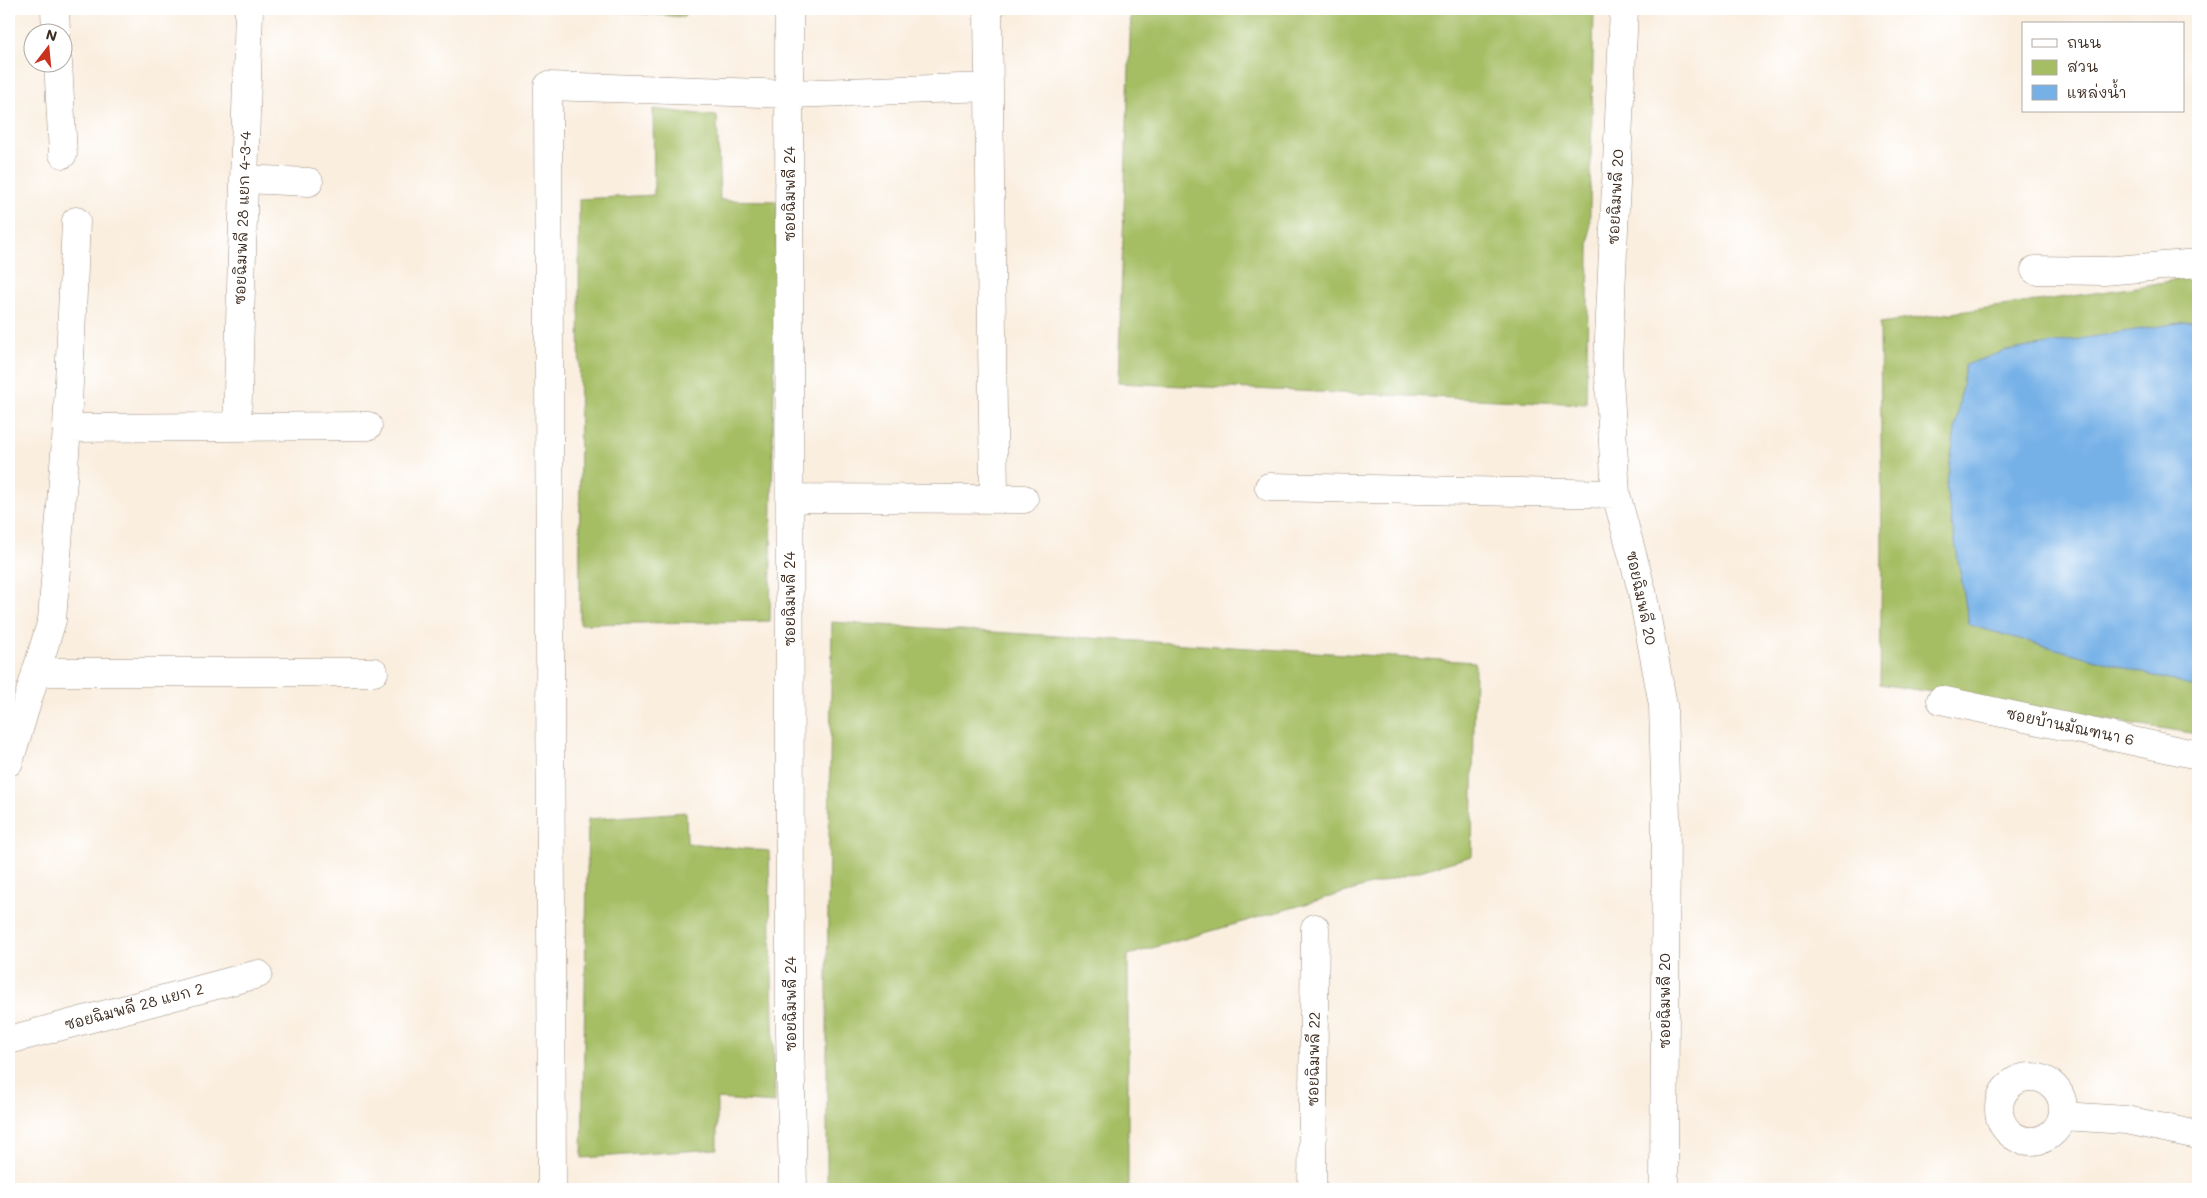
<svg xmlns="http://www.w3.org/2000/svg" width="2207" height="1198" font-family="Mali,'Playpen Sans Thai',sans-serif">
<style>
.green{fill:#a5be64;stroke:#707441}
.water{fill:#75b0e7;stroke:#586d82}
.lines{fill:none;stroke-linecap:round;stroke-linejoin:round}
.minor-casing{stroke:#9a8c7e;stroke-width:29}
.minor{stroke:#fff;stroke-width:28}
.labels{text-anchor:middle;stroke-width:4;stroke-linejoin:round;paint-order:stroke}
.street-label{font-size:15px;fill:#3b2a1e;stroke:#fff}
</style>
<rect width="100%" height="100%" fill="#fff"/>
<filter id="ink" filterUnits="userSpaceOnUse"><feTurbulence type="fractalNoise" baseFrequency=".02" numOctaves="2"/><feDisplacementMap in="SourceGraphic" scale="10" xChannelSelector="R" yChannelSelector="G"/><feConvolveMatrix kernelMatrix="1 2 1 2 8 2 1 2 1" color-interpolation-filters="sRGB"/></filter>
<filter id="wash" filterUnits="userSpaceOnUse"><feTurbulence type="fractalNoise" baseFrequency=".0096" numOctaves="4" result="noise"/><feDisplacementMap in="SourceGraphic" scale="20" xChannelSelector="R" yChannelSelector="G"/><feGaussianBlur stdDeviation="1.12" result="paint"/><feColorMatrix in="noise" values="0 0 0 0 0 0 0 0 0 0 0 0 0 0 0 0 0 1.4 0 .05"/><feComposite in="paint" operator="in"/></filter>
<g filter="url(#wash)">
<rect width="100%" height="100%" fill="#faeedf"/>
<path class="green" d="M585,9H685L684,17Z
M1131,9H1594L1586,404L1118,383Z
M653,109L717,116L720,200L777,201L770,621L580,624L579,199L654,195Z
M2198,276V734L1880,684L1882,545L1880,323L2130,288Z
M832,622L1475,662L1472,856L1128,955V1189H827V982Z
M686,812L687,843L769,851L775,1103L717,1099V1149L582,1158L588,819Z"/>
<path class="water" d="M2198,320V688L1969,625L1946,489L1965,365L2005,351Z"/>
</g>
<g filter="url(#ink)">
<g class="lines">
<defs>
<path id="minor" d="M55,9L56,32
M789,9L790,1031L793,1189
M988,9L994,498
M1624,9L1608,360L1616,494L1642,591L1663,705L1666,818L1664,1189
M58,62L63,154
M244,179L309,182
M2035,270L2104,271L2198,263
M237,427L249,9
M67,428L368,426
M1269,487L1616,494
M790,498L1024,499
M36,672H374
M1941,700L2198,755
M9,762L52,620L67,428L76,221
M9,1040L258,974
M1999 1109a32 32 0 1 1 64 0a32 32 0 1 1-64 0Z
M2063,1116L2126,1120L2198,1135
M552,1189L548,86L790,94L989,87
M1312,1189L1315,928"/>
</defs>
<use href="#minor" class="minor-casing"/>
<use href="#minor" class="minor"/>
</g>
</g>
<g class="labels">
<g class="street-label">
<text transform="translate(790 194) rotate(-90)" y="5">ซอยฉิมพลี 24</text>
<text transform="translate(1616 197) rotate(-87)" y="5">ซอยฉิมพลี 20</text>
<text transform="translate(243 218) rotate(-88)" y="5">ซอยฉิมพลี 28 แยก 4-3-4</text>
<text transform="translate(1641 598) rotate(78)" y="5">ซอยฉิมพลี 20</text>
<text transform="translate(790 599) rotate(-90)" y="5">ซอยฉิมพลี 24</text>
<text transform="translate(2070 727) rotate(12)" y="5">ซอยบ้านมัณฑนา 6</text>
<text transform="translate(1665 1001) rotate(-90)" y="5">ซอยฉิมพลี 20</text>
<text transform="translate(791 1004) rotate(-90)" y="5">ซอยฉิมพลี 24</text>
<text transform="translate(134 1007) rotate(-15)" y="5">ซอยฉิมพลี 28 แยก 2</text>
<text transform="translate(1314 1059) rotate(-89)" y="5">ซอยฉิมพลี 22</text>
</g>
</g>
<rect width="2207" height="1198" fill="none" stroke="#fff" stroke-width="30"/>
<rect x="2022" y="22" width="162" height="90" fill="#ffffff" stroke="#b1aaa5"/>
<rect x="2032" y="39" width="25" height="8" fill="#ffffff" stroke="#b1aaa5"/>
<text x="2067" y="48" font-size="15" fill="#3b2a1e">ถนน</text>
<rect x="2032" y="60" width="25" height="15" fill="#a5be64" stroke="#b1aaa5"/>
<text x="2067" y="72" font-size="15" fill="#3b2a1e">สวน</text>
<rect x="2032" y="85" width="25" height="15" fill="#75b0e7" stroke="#b1aaa5"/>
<text x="2067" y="98" font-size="15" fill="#3b2a1e">แหล่งน้ำ</text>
<g transform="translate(48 48) rotate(16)"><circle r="24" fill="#ffffff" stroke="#b1aaa5"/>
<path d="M0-4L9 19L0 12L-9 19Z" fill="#c8321e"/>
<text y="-8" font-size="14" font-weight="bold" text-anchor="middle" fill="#3b2a1e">N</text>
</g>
</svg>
